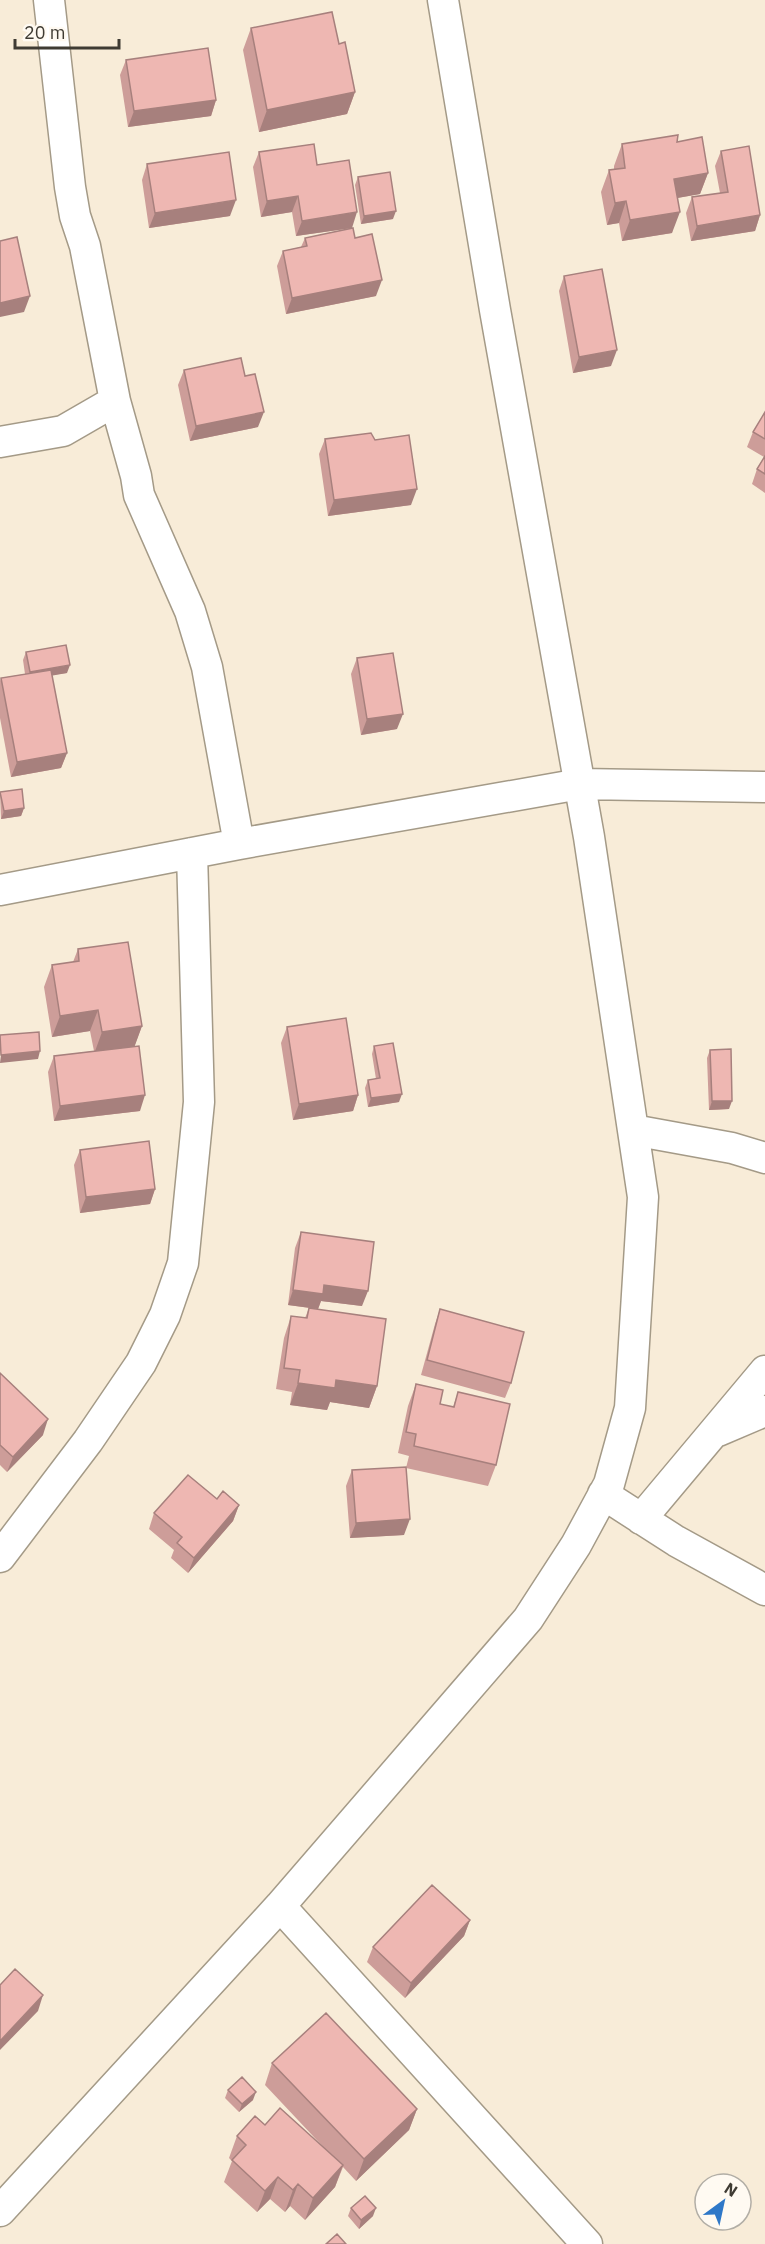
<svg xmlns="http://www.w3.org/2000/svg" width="765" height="2244" font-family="'IBM Plex Sans',sans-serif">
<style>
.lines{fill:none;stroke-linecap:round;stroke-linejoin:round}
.minor-casing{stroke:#a49a87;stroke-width:33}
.minor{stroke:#fff;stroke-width:30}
.wall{fill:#cd9d99}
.shaded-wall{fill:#a7807d}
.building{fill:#eeb7b2;stroke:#a7807d;stroke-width:1.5}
</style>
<rect width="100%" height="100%" fill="#f8ecd8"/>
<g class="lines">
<defs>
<path id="minor" d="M49,0L70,187L75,216L85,246L115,401L136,476L139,495L190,611L207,667L239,844
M0,442L63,431L115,401
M0,890L239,844L580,784L765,787
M633,1130L732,1148L765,1158
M718,1431L765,1411
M603,1494L676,1541L765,1590
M641,1519L765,1371
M0,1557L88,1441L141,1363L165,1315L183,1263L199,1102L192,853
M280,1906L587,2244
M0,2211L280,1906L528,1619L576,1545L609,1484L630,1408L643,1197L589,837L495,310L443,0"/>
</defs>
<use href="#minor" class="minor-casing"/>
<use href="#minor" class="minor"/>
</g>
<path class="wall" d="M251,28L355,92L347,114L259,132L243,50Z
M126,60L216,100L211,116L128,127L120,75Z
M677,142L708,173L700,194L677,198L672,233L622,241L619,223L607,225L601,192L609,170L614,169V166L622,144Z
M721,151L760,215L755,231L691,241L686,213L692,197L720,193L715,166Z
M259,152L317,165L352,228L296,236L292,212L261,217L253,167Z
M147,164L230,216L149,228L142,180Z
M358,177L393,219L361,224L355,185Z
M305,238H355L376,296L286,314L277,266L283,251L301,247Z
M564,276L611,366L573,373L559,291Z
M184,370L245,376L258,427L190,441L178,385Z
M765,412V493L752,484L757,469L764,457L747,447L753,432Z
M325,439L375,440L411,505L328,516L319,454Z
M26,652L67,673L52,675L67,753L61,768L11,777L0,718V681L1,678L25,674L23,660Z
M357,658L397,729L361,735L351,674Z
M0,792L24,808L21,816L1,819Z
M78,949L142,1026L134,1047L140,1111L54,1121L48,1072L54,1056L94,1051L90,1031L52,1037L44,987L52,965L73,962Z
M287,1027L358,1095L353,1111L293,1120L281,1043Z
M374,1046L399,1102L368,1107L365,1088L368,1080L376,1079L372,1054Z
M710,1050L729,1109L709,1110L707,1058Z
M80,1150L155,1189L150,1204L80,1213L74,1165Z
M301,1232L362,1306L321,1301L318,1309L288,1305L295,1248Z
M309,1308L377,1386L369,1408L330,1402L327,1410L290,1405L292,1392L276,1389L284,1338L291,1316L305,1318Z
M440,1309L511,1383L505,1398L421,1375L435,1324Z
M0,1373L43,1435L7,1472L0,1465Z
M416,1384L440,1404L453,1407L458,1392L496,1465L488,1486L406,1468L409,1456L398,1453L408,1406Z
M352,1470L404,1535L350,1538L346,1486Z
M217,1499L239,1505L233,1521L188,1573L171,1558L174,1550L149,1529L154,1513Z
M470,1920L464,1936L405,1998L367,1962L373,1947Z
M272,2063L417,2109L409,2130L356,2181L343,2167L335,2187L305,2220L290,2206L285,2212L270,2199L257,2212L224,2182L232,2161L229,2158L237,2136L265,2125L328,2152L265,2085Z
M228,2090L253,2100L239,2112L225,2098Z
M351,2208L373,2216L359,2229L348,2216Z"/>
<path class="shaded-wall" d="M355,92L347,114L259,132L267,110Z
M216,100L211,116L128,127L134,111Z
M708,173L700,194L666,200L674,179Z
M298,196L292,212L261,217L267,201Z
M236,200L230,216L149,228L155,213Z
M626,201L619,223L607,225L615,203Z
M396,211L393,219L361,224L364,216Z
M357,212L352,228L296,236L302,221Z
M680,212L672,233L622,241L630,220Z
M760,215L755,231L691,241L697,226Z
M382,280L376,296L286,314L292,298Z
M30,296L24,312L0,317V303Z
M617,350L611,366L573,373L579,357Z
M264,412L258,427L190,441L196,426Z
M417,489L411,505L328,516L334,500Z
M70,665L67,673L27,680L30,672Z
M403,714L397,729L361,735L367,719Z
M67,753L61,768L11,777L17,762Z
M24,808L21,816L1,819L4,811Z
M98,1010L90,1031L52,1037L60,1016Z
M142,1026L134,1048L94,1054L102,1032Z
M40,1051L38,1059L0,1063L1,1055Z
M402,1094L399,1102L368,1107L371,1098Z
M145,1095L140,1111L54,1121L60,1106Z
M358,1095L353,1111L293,1120L299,1104Z
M712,1101H732L729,1109L709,1110Z
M155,1189L150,1204L80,1213L86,1197Z
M324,1285L368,1291L362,1306L321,1301L318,1309L288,1305L293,1290Z
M336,1380L377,1386L369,1408L330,1402L327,1410L290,1405L298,1383Z
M48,1419L43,1435L7,1472L13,1457Z
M239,1505L233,1521L188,1573L194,1558Z
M410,1519L404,1535L350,1538L356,1523Z
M470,1920L464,1936L405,1998L411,1983Z
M43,1995L38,2011L0,2050V2041Z
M256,2092L253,2100L239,2112L242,2104Z
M417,2109L409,2130L356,2181L364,2159Z
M343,2165L335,2187L305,2220L313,2198Z
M278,2177L270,2199L257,2212L265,2191Z
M298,2184L290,2206L285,2212L293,2190Z
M376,2208L373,2216L359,2229L361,2220Z"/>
<path class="building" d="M332,12L339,44L345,42L355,92L267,110L251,28Z
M208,48L216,100L134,111L126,60Z
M678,135L677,142L702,137L708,173L674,179L680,212L630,220L626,201L615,203L609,170L625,168L622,144Z
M314,144L317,165L349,160L357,212L302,221L298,196L267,201L259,152Z
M749,146L760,215L697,226L692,197L728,192L721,151Z
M229,152L236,200L155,213L147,164Z
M390,172L396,211L364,216L358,177Z
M353,228L355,238L372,234L382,280L292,298L283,251L307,246L305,238Z
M17,237L30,296L0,303V241Z
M602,269L617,350L579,357L564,276Z
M241,358L245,376L255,374L264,412L196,426L184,370Z
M765,412V439L753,432Z
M371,433L375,440L409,435L417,489L334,500L325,439Z
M765,456V474L757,469Z
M66,645L70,665L30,672L26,652Z
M393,653L403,714L367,719L357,658Z
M51,670L67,753L17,762L1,678Z
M22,789L24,808L4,811L0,792Z
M128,942L142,1026L102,1032L98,1010L60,1016L52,965L79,961L78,949Z
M346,1018L358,1095L299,1104L287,1027Z
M39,1032L40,1051L1,1055L0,1035Z
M393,1043L402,1094L371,1098L368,1080L380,1078L374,1046Z
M139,1046L145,1095L60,1106L54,1056Z
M731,1049L732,1101H712L710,1050Z
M149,1141L155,1189L86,1197L80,1150Z
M301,1232L374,1242L368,1291L324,1285L323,1294L293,1290Z
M309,1308L386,1319L377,1386L336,1380L335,1388L298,1383L300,1370L284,1368L291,1316L307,1318Z
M440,1309L524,1332L511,1383L427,1360Z
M0,1373L48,1419L13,1457L0,1445Z
M416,1384L443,1390L440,1404L454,1407L458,1392L510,1404L496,1465L414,1446L416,1434L406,1432Z
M406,1467L410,1519L356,1523L352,1470Z
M188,1475L217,1499L223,1491L239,1505L194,1558L177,1543L182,1537L154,1513Z
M432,1885L470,1920L411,1983L373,1947Z
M15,1969L43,1995L0,2041V1985Z
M326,2013L417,2109L364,2159L272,2063Z
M242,2077L256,2092L242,2104L228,2090Z
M280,2108L343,2165L313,2198L298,2184L293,2190L278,2177L265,2191L232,2160L246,2145L237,2136L255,2116L265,2125Z
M365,2196L376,2208L361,2220L351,2208Z
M337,2234L346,2244H326Z"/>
<g transform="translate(723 2202) rotate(33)"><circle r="28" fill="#fffaf2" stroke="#b2aea6" stroke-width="1.5"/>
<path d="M0-4.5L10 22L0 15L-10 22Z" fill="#2f78c8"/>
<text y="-9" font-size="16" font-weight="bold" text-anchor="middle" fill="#3f3b33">N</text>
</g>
<path d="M15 39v9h104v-9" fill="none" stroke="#3f3b33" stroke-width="3"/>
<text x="24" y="39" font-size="18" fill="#3f3b33" stroke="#fffaf2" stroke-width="4.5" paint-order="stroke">20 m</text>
</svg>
